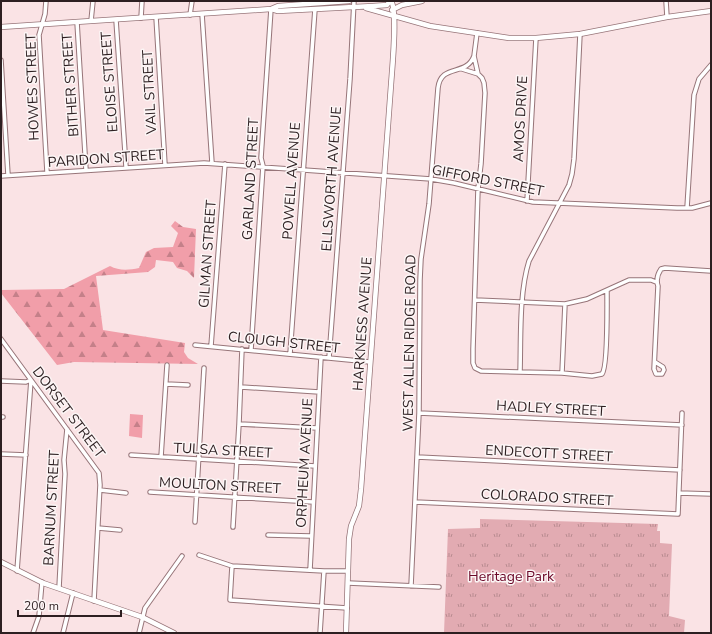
<svg xmlns="http://www.w3.org/2000/svg" width="712" height="634" font-family="'Nunito Sans',sans-serif">
<style>
.forest{fill:url(#forest-firs)}
.park{fill:url(#park-tufts)}
.lines{fill:none;stroke-linecap:round;stroke-linejoin:round}
.minor-casing{stroke:#977579;stroke-width:5.5}
.major-casing{stroke:#977579;stroke-width:6}
.minor{stroke:#fff;stroke-width:3.5}
.major{stroke:#fff;stroke-width:4.5}
.labels{text-anchor:middle;stroke-width:3;stroke-linejoin:round;paint-order:stroke}
.street-label{font-size:14px;fill:#2d1f21;stroke:#fcf5f5}
.park-label{font-size:14px;fill:#6a0627;stroke:#fcf5f5}
</style>
<defs>
<pattern id="forest-firs" width="22" height="20" patternUnits="userSpaceOnUse"><rect width="22" height="20" fill="#f19ea9"/><path d="M5 1l3.5 6h-7zM16 11l3.5 6h-7z" fill="#c48089"/></pattern>
<pattern id="park-tufts" width="24" height="20" patternUnits="userSpaceOnUse"><rect width="24" height="20" fill="#e2abb2"/><path d="M3 7l-1-3M5 7V3M7 7l1-3M15 17l-1-3M17 17v-4M19 17l1-3" fill="none" stroke="#b88b90"/></pattern>
</defs>
<rect width="100%" height="100%" fill="#fae3e5"/>
<path class="forest" d="M175,221L183,227L196,229L194,278L187,271L177,268L173,262L156,260L155,267L148,272L96,276L103,330L185,343L184,352L188,358L198,364L74,362L57,365L1,293V289L2,290L64,289L110,266C119,271 129,270 139,268L146,252L154,248L173,247L178,233L171,226Z
M130,414L143,415L142,438L129,436Z"/>
<path class="park" d="M480,519L658,524L657,531H660V543L672,544L669,616L685,620L684,633H444L448,529L480,528Z"/>
<g class="lines">
<defs>
<path id="minor" d="M46,1L45,14L39,35L47,172
M666,1L667,17
M202,14L212,163
M190,15L192,1
M156,17L165,165
M141,18L142,1
M116,20L126,167
M91,21L93,1
M77,22L86,170
M477,33L474,56L478,74L482,78L484,83L485,93L481,164L478,189L473,349V363L475,368L481,371L562,373L592,376L602,374C608,367 607,304 607,291
M1,60L8,175
M462,69L478,74
M1,176L204,163L431,179L454,183L533,202L677,208H692L711,203
M527,201L536,38
M687,208L694,95L699,79L711,65
M475,300L565,304L587,299L629,280H651L656,282
M1,339L99,473L100,485L94,601
M195,345L370,362
M211,346L225,164
M251,350L263,166L261,158L271,9
M290,354L315,9
M329,358L350,79L354,1
M655,362L663,367L664,370L662,374H656L654,369L658,286C656,280 657,275 661,269L665,268L711,271
M520,372C521,337 519,293 529,261L569,185L572,174L574,159L580,34
M562,373L565,304
M1,381L26,382L31,380L17,571
M166,384L188,385
M241,387L319,392
M419,413L682,425
M1,417H3
M239,424L317,428
M1,454L26,455
M131,455L315,466
M161,457L167,365
M417,457L680,470
M100,490L126,493
M150,492L313,502
M679,493L711,494
M415,502L678,514L682,413
M195,522L204,368
M233,527L239,424L242,349
M98,528L120,530
M268,535L311,536
M199,555L232,566L324,571H348
M232,566L230,600L347,608
M310,570L321,357
M348,583L439,587
M411,586L419,413L420,280L421,259L429,204L438,88C441,63 466,77 474,56
M59,588L65,474L64,460L67,429
M33,633L39,616L42,582
M63,633L73,593
M139,633L145,608L182,556
M320,633L324,571"/>
<path id="major" d="M366,8L430,26L509,38H536L580,34L667,17L711,11
M271,9L278,6L349,1
M392,10L402,5L422,1
M1,27L271,9L278,11L373,6L387,5L390,1
M1,562L43,583L142,617L174,633
M346,633L349,539L351,526L359,506L361,489L391,85C392,70 398,11 391,1"/>
</defs>
<use href="#minor" class="minor-casing"/>
<use href="#major" class="major-casing"/>
<use href="#minor" class="minor"/>
<use href="#major" class="major"/>
</g>
<g class="labels">
<g class="street-label">
<text transform="translate(109 82) rotate(-94)" y="5">ELOISE STREET</text>
<text transform="translate(70 85) rotate(-94)" y="5">BITHER STREET</text>
<text transform="translate(32 87) rotate(-92)" y="5">HOWES STREET</text>
<text transform="translate(149 92) rotate(-93)" y="5">VAIL STREET</text>
<text transform="translate(520 119) rotate(-87)" y="5">AMOS DRIVE</text>
<text transform="translate(106 158) rotate(-4)" y="5">PARIDON STREET</text>
<text transform="translate(250 179) rotate(-87)" y="5">GARLAND STREET</text>
<text transform="translate(331 179) rotate(-86)" y="5">ELLSWORTH AVENUE</text>
<text transform="translate(488 180) rotate(11)" y="5">GIFFORD STREET</text>
<text transform="translate(291 181) rotate(-86)" y="5">POWELL AVENUE</text>
<text transform="translate(207 254) rotate(-86)" y="5">GILMAN STREET</text>
<text transform="translate(362 324) rotate(-86)" y="5">HARKNESS AVENUE</text>
<text transform="translate(284 342) rotate(6)" y="5">CLOUGH STREET</text>
<text transform="translate(409 343) rotate(-89)" y="5">WEST ALLEN RIDGE ROAD</text>
<text transform="translate(551 408) rotate(3)" y="5">HADLEY STREET</text>
<text transform="translate(69 412) rotate(53)" y="5">DORSET STREET</text>
<text transform="translate(223 450) rotate(3)" y="5">TULSA STREET</text>
<text transform="translate(549 453) rotate(3)" y="5">ENDECOTT STREET</text>
<text transform="translate(304 463) rotate(-87)" y="5">ORPHEUM AVENUE</text>
<text transform="translate(220 485) rotate(3)" y="5">MOULTON STREET</text>
<text transform="translate(547 497) rotate(3)" y="5">COLORADO STREET</text>
<text transform="translate(51 508) rotate(-87)" y="5">BARNUM STREET</text>
</g>
<g class="park-label">
<text x="511" y="581">Heritage Park</text>
</g>
</g>
<rect width="712" height="634" fill="none" stroke="#2d1f21" stroke-width="4"/>
<path d="M18 610v6h103v-6" fill="none" stroke="#2d1f21" stroke-width="2"/>
<text x="24" y="610" font-size="12" fill="#2d1f21" stroke="#fcf5f5" stroke-width="3" paint-order="stroke">200 m</text>
</svg>
